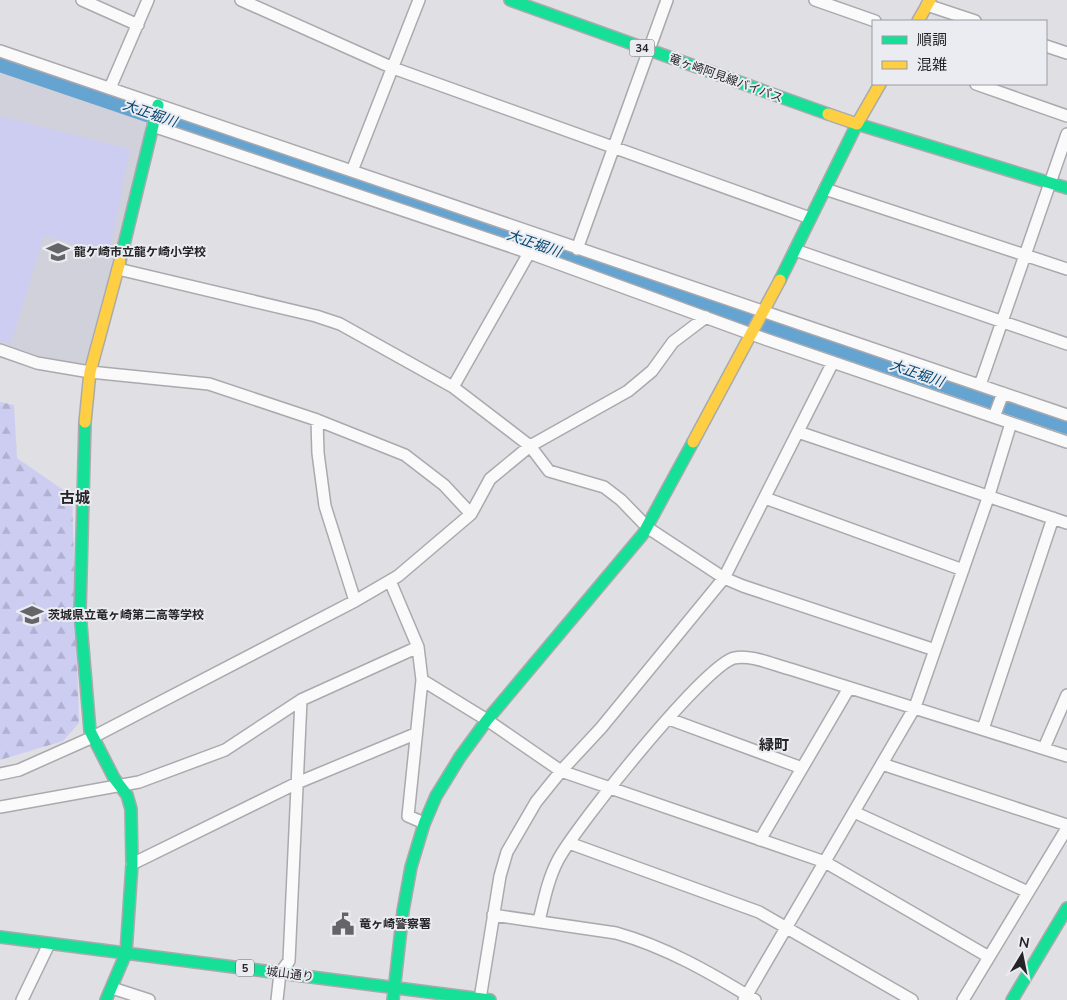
<svg xmlns="http://www.w3.org/2000/svg" width="1067" height="1000" font-family="'Nunito Sans','Noto Sans JP',sans-serif">
<style>
.built{fill:#d1d1db}
.forest{fill:url(#forest-firs)}
.green{fill:#cdcdf2}
.lines{fill:none;stroke-linecap:round;stroke-linejoin:round}
.river{stroke:#65a4d0;stroke-width:20}
.street-casing{stroke:#aaaaae;stroke-width:14}
.fast-casing{stroke:#aaaaae;stroke-width:14}
.slow-casing{stroke:#aaaaae;stroke-width:14}
.street{stroke:#fafafb;stroke-width:11}
.fast{stroke:#16e098;stroke-width:11}
.slow{stroke:#ffcf43;stroke-width:11}
.labels{text-anchor:middle;stroke-width:4;stroke-linejoin:round;paint-order:stroke}
.shield{fill:#ebebf2;stroke:#606064;stroke-width:1}
.shield-label{font-size:11px;font-weight:bold;fill:#242427}
.street-label{font-size:12px;fill:#242427;stroke:#ebebf2}
.poi-label{font-size:12px;font-weight:bold;fill:#242427;stroke:#ebebf2;text-anchor:start}
.water-label{font-size:14px;font-style:italic;fill:#00456e;stroke:#ebebf2}
.quarter-label{font-size:15px;font-weight:bold;fill:#242427;stroke:#ebebf2}
</style>
<defs>
<pattern id="forest-firs" width="22" height="20" patternUnits="userSpaceOnUse" patternTransform="scale(1.25)"><rect width="22" height="20" fill="#cdcdf2"/><path d="M5 1l3.5 6h-7zM16 11l3.5 6h-7z" fill="#b0b0d0"/></pattern>
</defs>
<rect width="100%" height="100%" fill="#dfdfe4"/>
<path class="built" d="M0,68L146,120L141,159L84,367L38,358L0,344Z"/>
<path class="forest" d="M0,402L14,405L17,458L72,496L79,723L63,741L0,760Z"/>
<path class="green" d="M0,116L130,149L109,254L44,235L11,344L0,341Z"/>
<g class="lines">
<path class="river" d="M0,62L1067,424"/>
<defs>
<path id="street" d="M82,0L138,25
M241,0L393,68L810,218
M815,0L875,21
M927,5L975,21
M1046,46L1067,53
M0,51L1067,415
M976,84L1067,116
M110,88L148,0
M153,126L521,250L765,339L1067,442
M352,171L419,0
M825,189L1067,269
M577,249L667,0
M795,250L1067,344
M118,269L316,316L340,324L453,387L530,446L549,471L604,487L621,500L648,528L724,578L743,586L935,650
M0,350L37,363L90,372L209,384L317,420L405,455L444,485L471,514
M980,385L1067,134
M453,387L529,253L537,235
M994,417L1003,393
M317,420L318,453L325,506L355,601
M798,432L1067,523
M765,498L963,570
M390,581L418,647L422,680L408,816L424,823
M422,680L487,720L561,771L825,862L989,957
M669,719L802,768
M983,729L1053,518
M1044,748L1067,695
M882,764L1067,825
M0,774L19,770L93,737L355,601L398,576L471,514L490,479L530,446L628,391L652,371L673,342L706,317
M0,807L139,782L225,750L301,700L418,647
M854,812L1028,892
M760,840L849,688
M569,843L759,912L912,1000
M132,864L297,783L415,734
M493,915L616,933C666,947 711,973 755,1000
M539,921C544,900 548,879 558,860C576,826 704,666 734,658C751,654 774,665 790,669L1067,756
M112,988L149,1000
M480,999L500,876L507,852L536,802L561,771L601,728L724,578L833,362
M22,1000L49,944
M277,1000L280,973L289,961L301,700
M744,1000L915,707L989,495L1011,423
M963,1000L1067,828"/>
<path id="fast" d="M510,0L828,114
M120,261L158,105
M780,280L857,124L1067,188
M85,422L80,612L90,731L114,778L127,795L131,809L132,864L126,953L106,1000
M0,937L490,1000
M393,1000L403,911L411,867L424,824L436,796L460,757L487,720L643,534L693,442
M1012,1000L1067,908"/>
<path id="slow" d="M918,21L930,0
M828,114L857,124L880,84
M85,422L90,372L120,261
M693,442L780,280"/>
</defs>
<use href="#street" class="street-casing"/>
<use href="#fast" class="fast-casing"/>
<use href="#slow" class="slow-casing"/>
<use href="#street" class="street"/>
<use href="#fast" class="fast"/>
<use href="#slow" class="slow"/>
</g>
<defs>
<symbol id="school-bare" viewBox="-9 -9 18 18"><path d="M0-5L7-2L0 1L-7-2ZM-4 1L0 2.5L4 1V4Q0 6-4 4Z" fill="#656569" stroke="#ebebf2" stroke-width="2.5" paint-order="stroke"/></symbol>
<symbol id="civic-bare" viewBox="-9 -9 18 18"><path d="M-.6-6.5H3V-4.5H.6V-3L4-1V1h2V6H-6V1h2V-1L-.6-3ZM-1.2 2.5V6h2.4V2.5Z" fill="#656569" stroke="#ebebf2" stroke-width="2.5" paint-order="stroke"/></symbol>
</defs>
<g fill-rule="evenodd">
<use href="#school-bare" x="42" y="236" width="32" height="32"/>
<use href="#school-bare" x="16" y="599" width="32" height="32"/>
<use href="#civic-bare" x="327" y="908" width="32" height="32"/>
</g>
<g class="labels">
<g class="shield">
<rect x="629.5" y="39.5" width="25" height="17" rx="4"/>
<rect x="236" y="959.5" width="18" height="17" rx="4"/>
</g>
<g class="shield-label">
<text x="642" y="52">34</text>
<text x="245" y="972">5</text>
</g>
<g class="street-label">
<text transform="translate(726 78) rotate(20)" y="4">竜ヶ崎阿見線バイパス</text>
<text transform="translate(290 974) rotate(7)" y="4">城山通り</text>
</g>
<g class="poi-label">
<text x="74" y="256">龍ケ崎市立龍ケ崎小学校</text>
<text x="48" y="619">茨城県立竜ヶ崎第二高等学校</text>
<text x="359" y="928">竜ヶ崎警察署</text>
</g>
<g class="water-label">
<text transform="translate(150 113) rotate(19)" y="5">大正堀川</text>
<text transform="translate(534 243) rotate(19)" y="5">大正堀川</text>
<text transform="translate(917 373) rotate(19)" y="5">大正堀川</text>
</g>
<g class="quarter-label">
<text x="75" y="503">古城</text>
<text x="774" y="750">緑町</text>
</g>
</g>
<rect x="872" y="20" width="175" height="65" fill="#ebebf2" stroke="#9b9ba1"/>
<rect x="882" y="36" width="25" height="8" fill="#16e098" stroke="#9b9ba1"/>
<text x="917" y="45" font-size="15" fill="#242427">順調</text>
<rect x="882" y="61" width="25" height="8" fill="#ffcf43" stroke="#9b9ba1"/>
<text x="917" y="70" font-size="15" fill="#242427">混雑</text>
<g transform="translate(1022 955) rotate(10)" stroke="#ebebf2" stroke-width="4" paint-order="stroke">
<path d="M0-4L9 19L0 12L-9 19Z" fill="#242427"/>
<text y="-8" font-size="14" font-weight="bold" text-anchor="middle" fill="#242427">N</text>
</g>
</svg>
